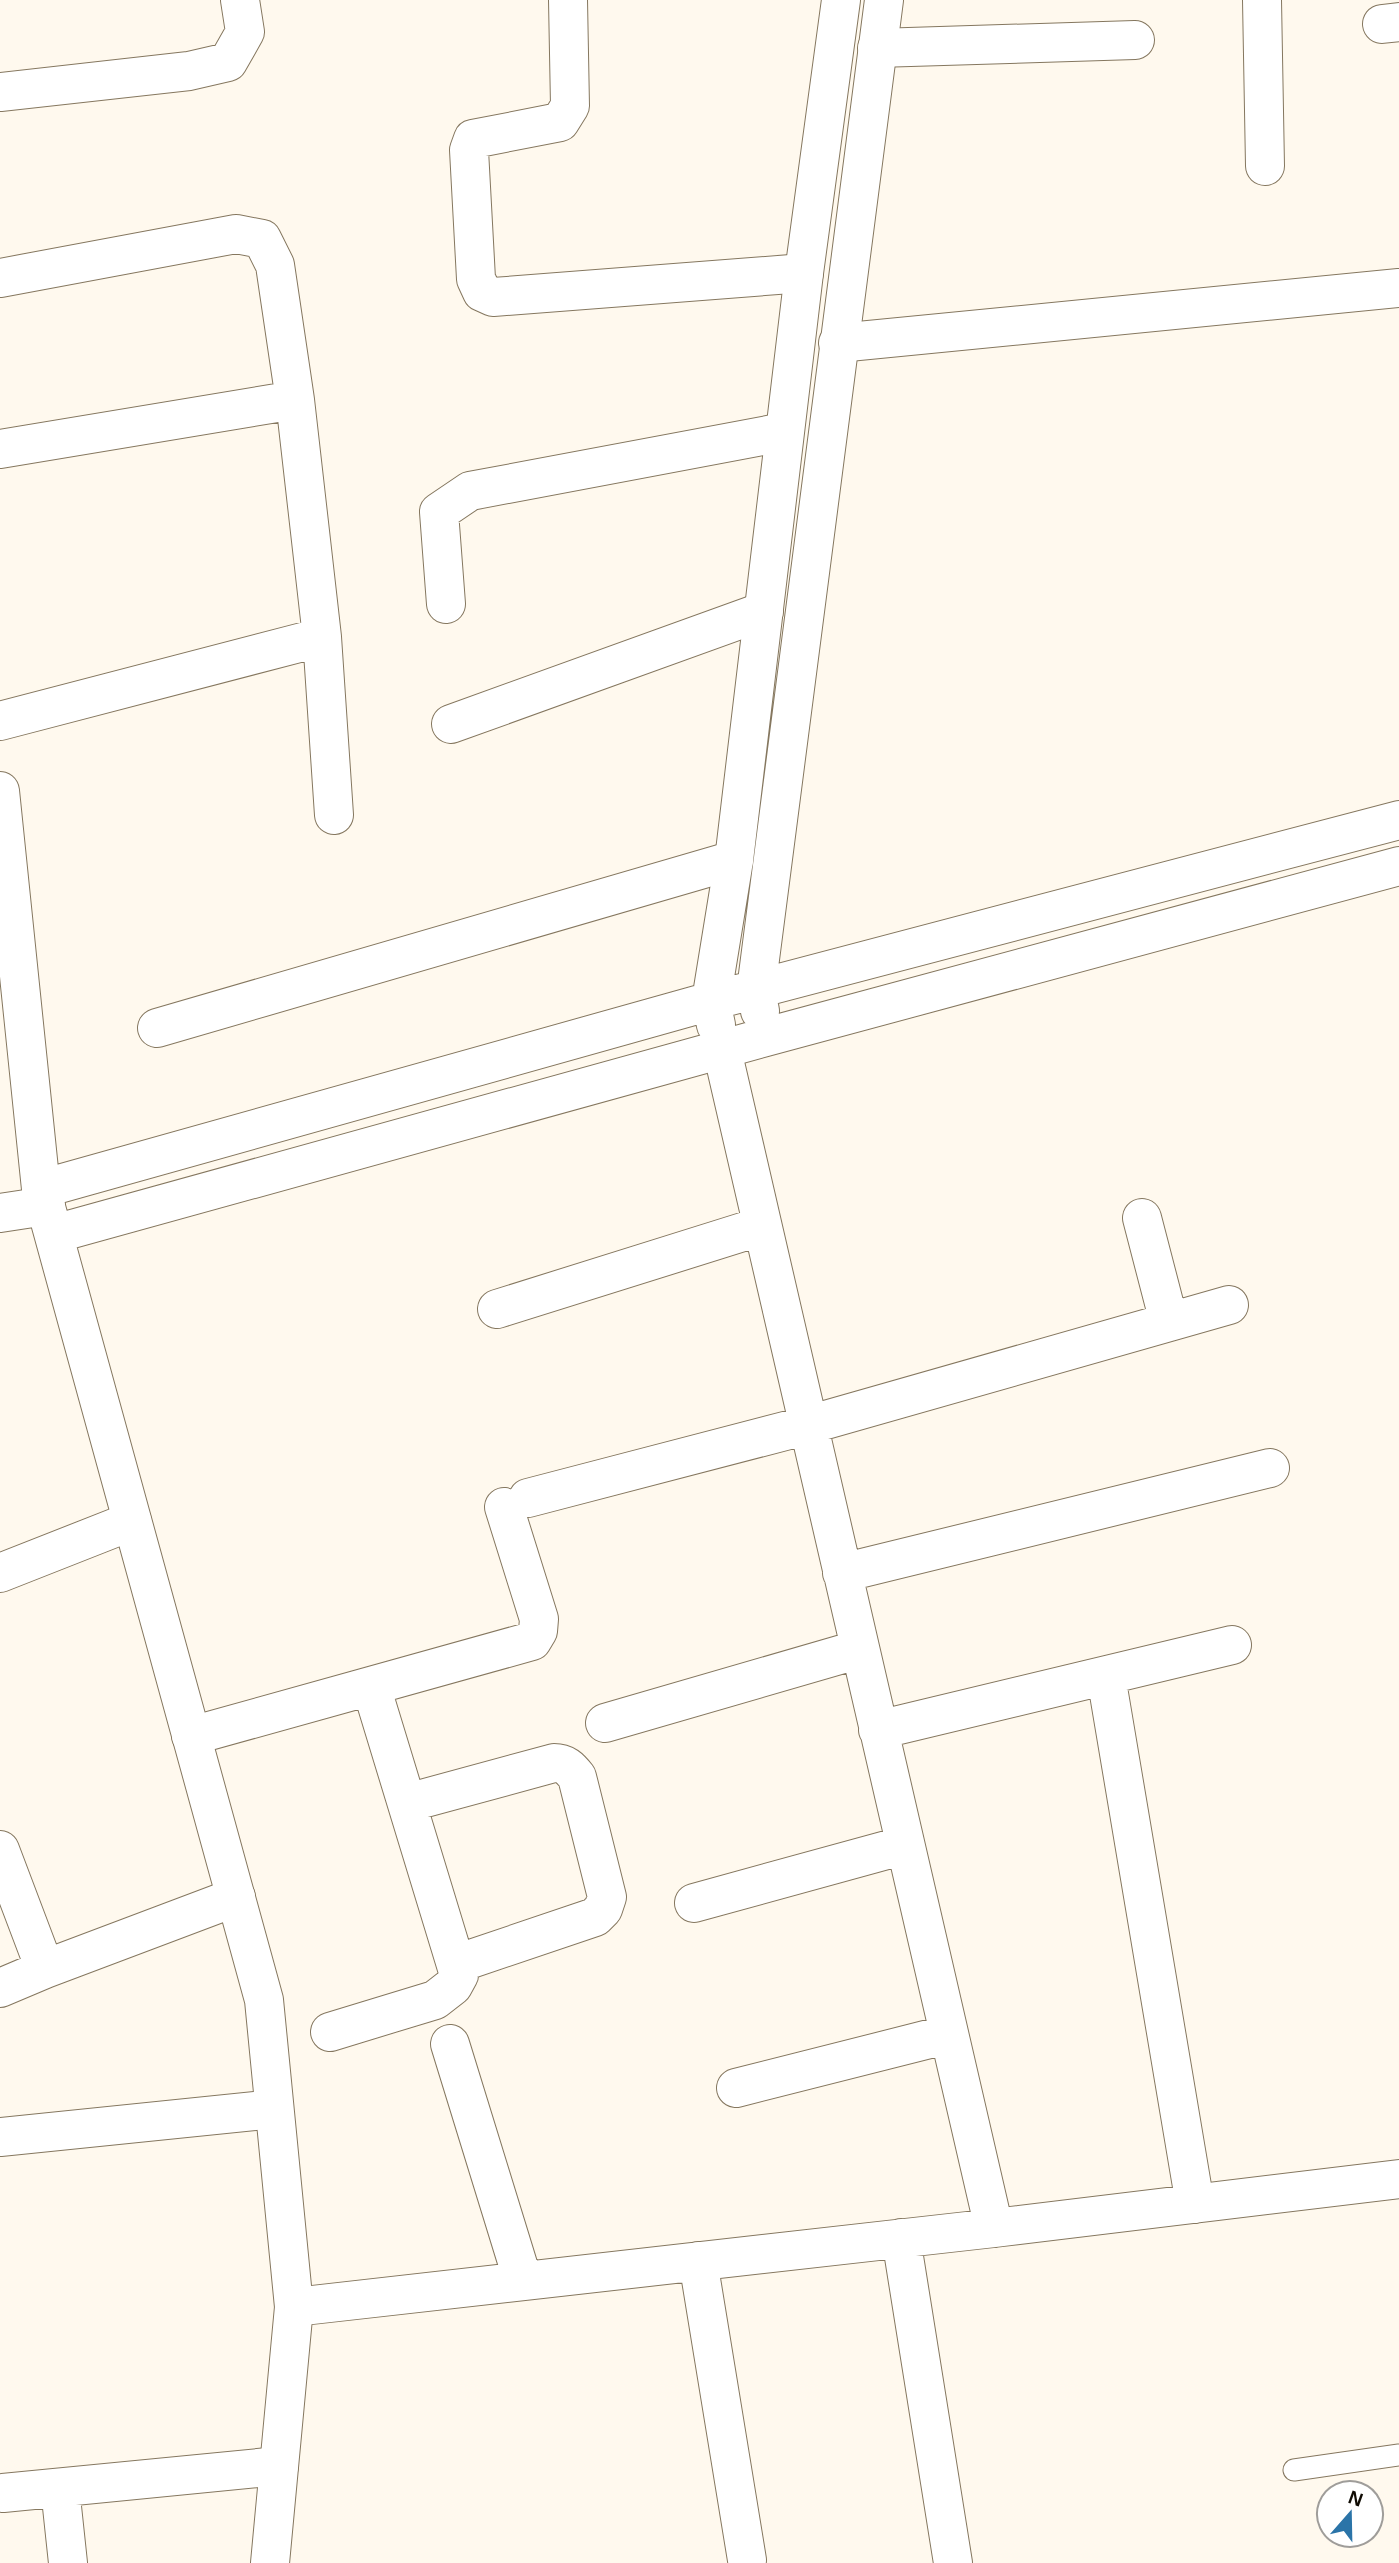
<svg xmlns="http://www.w3.org/2000/svg" width="1399" height="2563" font-family="Helvetica,sans-serif">
<style>
.lines{fill:none;stroke-linecap:round;stroke-linejoin:round}
.service-casing{stroke:#85775f;stroke-width:23}
.minor-casing{stroke:#85775f;stroke-width:40}
.tertiary-casing{stroke:#85775f;stroke-width:40}
.service{stroke:#fff;stroke-width:21}
.minor{stroke:#fff;stroke-width:38}
.tertiary{stroke:#fff;stroke-width:38}
</style>
<rect width="100%" height="100%" fill="#fff9ee"/>
<g class="lines">
<defs>
<path id="service" d="M1294,2470L1399,2455"/>
<path id="minor" d="M568,0L570,106L560,122L473,139L469,150L476,279L482,292L493,297L804,273
M1262,0L1265,166
M1382,24L1399,22
M877,48L1135,40
M0,92L189,71L228,62L245,32L240,0
M0,278L236,234L262,239L275,265L295,400L322,637
M838,343L1399,288
M0,449L295,400
M446,604L439,512L470,491L784,432
M0,721L322,637L334,815
M451,724L764,611
M157,1028L734,860
M722,1050L994,2228
M0,1213L46,1206
M1142,1218L1169,1322
M497,1309L762,1226
M528,1498L808,1425L1229,1305
M0,1573L132,1521
M842,1573L1270,1468
M1106,1676L1195,2204
M605,1723L860,1649
M878,1730L1232,1645
M191,1736L532,1641L538,1631L539,1619L504,1507
M407,1803L554,1763C565,1763 570,1768 577,1777L607,1897L603,1909L595,1917L456,1964
M0,1850L45,1969L236,1897
M694,1903L905,1845
M0,1988L45,1969
M330,2032L435,2000L453,1986L459,1975L371,1686
M450,2044L523,2281
M736,2088L949,2034
M0,2137L274,2109
M901,2238L953,2563
M698,2261L747,2560
M294,2307L994,2228L1399,2179
M60,2488L68,2563
M3,2493L279,2466"/>
<path id="tertiary" d="M0,791L41,1189L264,2000L294,2307L270,2563
M760,1011L756,990L884,0
M716,1025L711,1001L734,860L804,273L841,0
M41,1189L711,1001L1399,820
M54,1234L766,1037L1399,866"/>
</defs>
<use href="#service" class="service-casing"/>
<use href="#minor" class="minor-casing"/>
<use href="#tertiary" class="tertiary-casing"/>
<use href="#service" class="service"/>
<use href="#minor" class="minor"/>
<use href="#tertiary" class="tertiary"/>
</g>
<g transform="translate(1350 2514) rotate(20)"><circle r="33" fill="#ffffff" stroke="#9f9d9a" stroke-width="2"/>
<path d="M0-5L12 26L0 18L-12 26Z" fill="#2b74a8"/>
<text y="-10" font-size="19" font-weight="bold" text-anchor="middle" fill="#100b03">N</text>
</g>
</svg>
